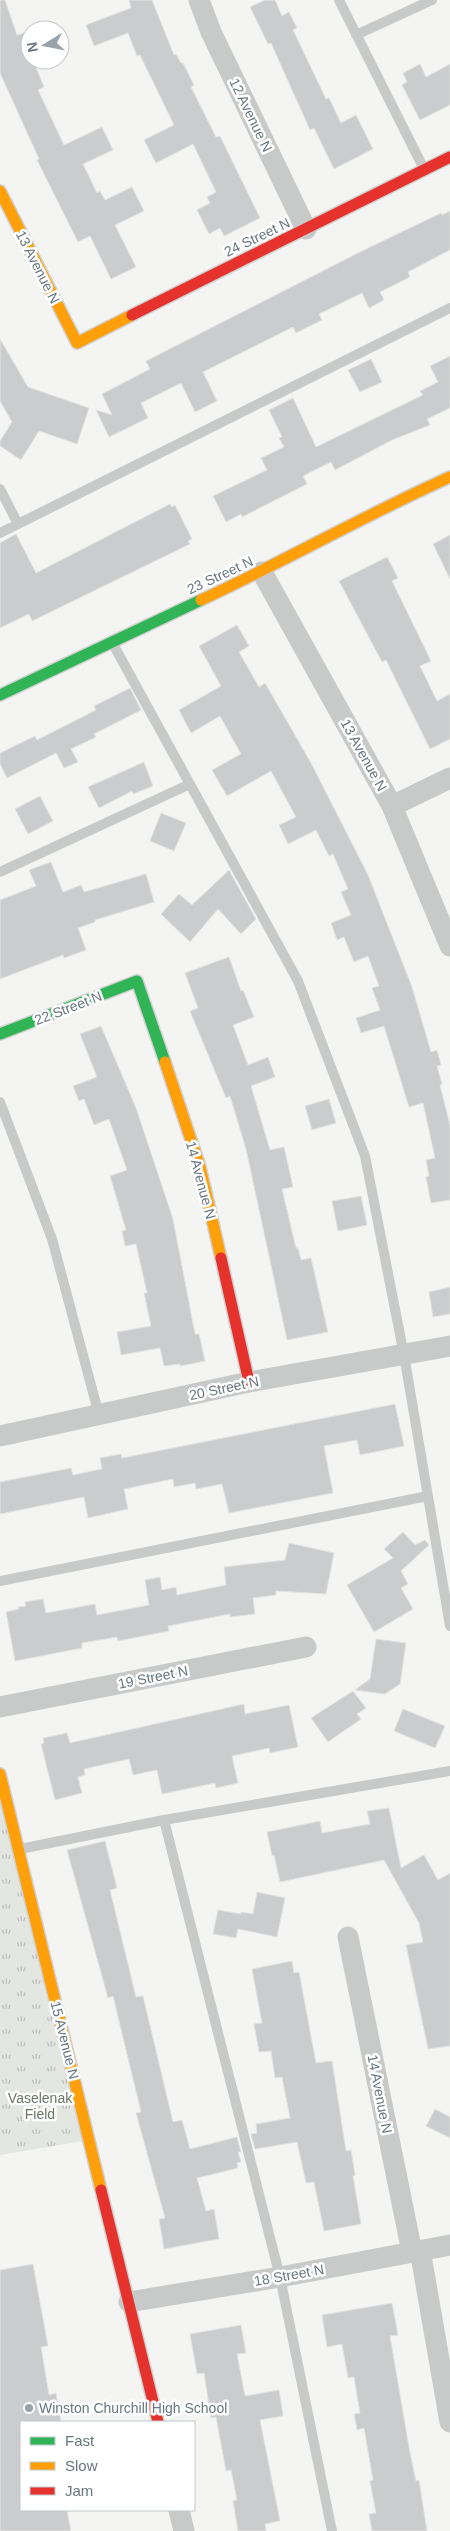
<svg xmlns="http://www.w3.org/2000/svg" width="450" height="2531" font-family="Helvetica,sans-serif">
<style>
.grass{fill:url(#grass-tufts)}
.building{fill:#cbcccd;stroke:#e3e3e2}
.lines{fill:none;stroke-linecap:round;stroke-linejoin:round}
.fast-casing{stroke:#d1d1d1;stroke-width:14}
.slow-casing{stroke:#d1d1d1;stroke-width:14}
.jam-casing{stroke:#d1d1d1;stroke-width:14}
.lane{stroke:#c8caca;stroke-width:10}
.street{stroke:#c8caca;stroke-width:21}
.fast{stroke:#30b455;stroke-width:11}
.slow{stroke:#ff9f0a;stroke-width:11}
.jam{stroke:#e5322d;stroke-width:11}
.poi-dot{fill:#98a2a8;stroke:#fff;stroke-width:2}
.labels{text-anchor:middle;stroke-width:5;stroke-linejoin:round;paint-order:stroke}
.street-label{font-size:14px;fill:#677680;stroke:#fff}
.park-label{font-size:14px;fill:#6a7865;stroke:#fff}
.poi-label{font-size:14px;fill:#677680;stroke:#fff;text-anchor:start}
</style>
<defs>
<pattern id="grass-tufts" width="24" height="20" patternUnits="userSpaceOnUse" patternTransform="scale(1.25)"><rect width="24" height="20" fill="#e4e6e1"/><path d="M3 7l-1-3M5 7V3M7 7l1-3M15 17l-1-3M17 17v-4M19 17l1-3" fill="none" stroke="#bdbfbc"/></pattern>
</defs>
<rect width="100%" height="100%" fill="#f4f4f3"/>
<path class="grass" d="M0,1774L89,2140L0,2155Z"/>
<path class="building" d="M0,0H5L17,35L27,32L30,40V60H33L44,87L38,90L64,145L102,127L113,150L83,164L97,193L100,191L105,200L132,187L144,211L115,225L136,267L111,279L90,236L78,242L37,160L39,159L0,73Z
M129,0H152L174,55L176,54L181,63H183L194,85L191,87L216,137L220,136L260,218L224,236L220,228L209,234L197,210L210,203L207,197L216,192L193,144L156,163L144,140L174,125L140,55L137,56L128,33L94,46L86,25L131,8Z
M265,0H275L282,16L289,12L297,28L293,30L326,99L329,98L341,123L356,115L373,149L334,169L314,128L310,130L271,43L268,44L250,7Z
M420,64L426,77L450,64V105L420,120L402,85L407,82L403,73Z
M450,211V250L408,272L410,277L380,292L384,300L369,308L362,293L319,314L322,320L296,333L293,327L203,372L217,401L195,412L181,383L141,403L148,418L109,437L96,410L112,415L102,394L150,369L146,361L360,252L441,213L442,215Z
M0,339L28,387L89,408L77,444L39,431L21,460L0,446V441L12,422L0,401Z
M450,356V408L427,419L430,425L392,440L335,470L331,462L303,476L307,484L242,517L241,514L226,522L213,496L267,470L261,458L284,447L279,438L282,437L269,410L293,398L316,447L423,395L420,391L438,382L430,366Z
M371,359L382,382L360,392L348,370Z
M170,504L172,507L175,505L192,539L188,541L190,544L32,621L29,614L0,628V543L16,534L36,573Z
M450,535V579L433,544Z
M387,557L398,578L392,581L431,661L420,666L437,701L450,694V739L430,749L386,660L382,662L339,581Z
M237,625L249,646L239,652L259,687L265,683L311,763L368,875L412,987L431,1052L437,1050L441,1065L437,1066L442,1084L440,1085L450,1125V1200L431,1203L426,1177L429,1176L426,1160L435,1158L423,1103L409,1107L384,1026L361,1033L356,1018L380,1010L372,988L379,986L368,956L354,962L344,937L337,940L331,923L351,915L341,892L348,889L333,854L329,856L316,830L288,844L279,825L296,817L271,771L227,796L212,770L241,754L220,716L191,733L179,710L221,686L199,646Z
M130,688L141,710L94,734L96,737L71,749L78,762L64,768L56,753L7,778L0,764V753L35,736L37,740L96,710L94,706Z
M144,762L153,786L133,794L132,791L99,808L88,787Z
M40,796L53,821L28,834L15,809Z
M161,813L186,823L174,851L150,841Z
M51,862L63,892L81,885L84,892L146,874L154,902L95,920V922L78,928L86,950L64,958L63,955L0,979V900L36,886L29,870Z
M229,870L256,919L241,934L218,909L190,942L161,914L179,894L192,905Z
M229,957L241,991L243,990L254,1017L233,1025L248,1065L268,1057L275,1077L251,1086L270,1150L284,1147L293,1187L282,1189L296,1248H298L301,1260L311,1258L328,1332L287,1340L246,1149L230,1096L226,1098L190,1011L198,1008L185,973Z
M101,1026L136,1108L173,1219L195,1334H199L205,1361L180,1366V1364L164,1366L160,1348L121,1355L117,1332L151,1326L144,1293H147L136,1244L125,1246L122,1231L126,1230L110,1176L127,1170L109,1119L94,1125L84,1099L79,1101L73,1086L97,1077L80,1034Z
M329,1099L336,1123L312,1130L305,1106Z
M361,1196L367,1225L338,1231L332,1201Z
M450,1287V1314L433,1317L429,1292Z
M395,1404L404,1446L360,1455L357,1440L324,1446L333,1493L229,1513L222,1484L196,1489L195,1483L174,1487L173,1479L124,1489L128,1509L88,1518L84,1497L0,1514V1482L71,1468L73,1475L102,1469L100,1458L121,1454L122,1458Z
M403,1532L415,1545L425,1540L429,1545L401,1571L408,1584L401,1588L413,1609L374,1632L347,1585L393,1558L384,1549Z
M289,1543L334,1553L326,1594L276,1591V1595L253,1598L255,1614L230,1617V1614L168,1626L169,1631L118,1641L117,1637L82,1643V1648L15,1661L6,1612L19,1609L18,1607L26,1606L25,1602L43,1599L46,1613L95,1604L97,1615L149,1605L145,1580L160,1577L162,1590L176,1587L177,1595L226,1585L224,1567L285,1560Z
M376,1639L406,1643L400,1684L385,1694L355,1690L370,1679Z
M353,1691L366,1708L357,1714L361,1719L328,1742L311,1718Z
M244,1704L245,1714L289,1705L298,1747L270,1753L269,1748L232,1756L238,1783L216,1788L215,1783L162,1794L157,1770L133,1775L129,1759L84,1769L85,1775L78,1777L82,1793L55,1800L41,1744L44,1743L43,1738L67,1733L70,1743Z
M403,1709L445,1726L435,1748L394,1731Z
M389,1808L401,1868L424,1855L438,1880L450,1873V2046L428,2049L406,1945L423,1942L419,1923L384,1860L280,1882L274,1855L272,1856L267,1832L320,1821L322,1833L370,1824L367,1811Z
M105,1841L117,1888L110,1890L136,1997L143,1996L173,2122L182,2120L190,2149L237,2137L241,2152H238L241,2162L237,2163L238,2168L197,2178L206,2211L214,2209L219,2239L164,2249L159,2219L165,2218L136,2113L141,2112L113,1996L108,1998L67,1850Z
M257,1892L285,1898L277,1937L238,1929L236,1938L213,1934L218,1910L241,1914V1912L253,1914Z
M292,1961L294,1973L299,1972L316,2063L332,2061L346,2151L351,2150L355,2175L353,2176L361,2224L324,2231L314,2182L306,2183L297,2142L255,2149L251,2134L257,2133L256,2124L290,2118L282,2077L275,2078L271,2051L259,2052L254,2024L262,2023L252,1969Z
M435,2109L450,2117V2138L426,2126Z
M33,2264L48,2346L41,2347L49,2395L56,2393L61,2422H21V2510H67L71,2531H0V2270Z
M392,2303L398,2335L390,2336L410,2453L416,2481L419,2480L427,2531H372L369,2514L376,2513L370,2481L373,2480L364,2428L357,2430L354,2414L360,2413L354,2377L348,2378L342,2344L327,2347L322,2315Z
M241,2325L246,2353L237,2354L245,2396L279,2390L283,2416L260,2420L280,2521L265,2524L266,2531H238L233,2501L237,2500L231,2470L226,2471L216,2417L211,2418L204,2373L197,2374L190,2334Z"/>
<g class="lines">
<defs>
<path id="fast" d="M0,695L201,600
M0,1034L137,981L165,1062"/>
<path id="slow" d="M0,191L77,343L132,315
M201,600C285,561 365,515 450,477
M165,1062L200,1167L221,1258
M0,1774L101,2190"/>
<path id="jam" d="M132,315L450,157
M221,1258L249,1382
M101,2190L158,2422"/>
</defs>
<use href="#fast" class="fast-casing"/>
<use href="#slow" class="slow-casing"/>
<use href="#jam" class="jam-casing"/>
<path class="lane" d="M339,0L424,169
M356,35L432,0
M0,489L18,524
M0,533L450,308
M113,644L298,981L365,1156L404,1355L450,1626
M0,872L190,784
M0,1102L52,1239L99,1415
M0,1581L428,1496
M164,1820L280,2277L332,2531
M20,1849L164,1820L450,1771"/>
<path class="street" d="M199,0L211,32L306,229
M262,572L392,806L450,946
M392,806L450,778
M0,1436L249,1382L450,1346
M0,1707L306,1647
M348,1937L412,2252
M420,2250L450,2422
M129,2302L280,2277L450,2245
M179,2510L184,2531"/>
<use href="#fast" class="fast"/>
<use href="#slow" class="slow"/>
<use href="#jam" class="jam"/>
</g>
<circle class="poi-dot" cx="29" cy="2408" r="5"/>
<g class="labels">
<g class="street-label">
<text transform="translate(251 115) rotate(64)" y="5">12 Avenue N</text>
<text transform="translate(257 237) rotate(-26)" y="5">24 Street N</text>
<text transform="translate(38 267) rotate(63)" y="5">13 Avenue N</text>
<text transform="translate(220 575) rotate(-25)" y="5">23 Street N</text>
<text transform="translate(364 755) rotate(61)" y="5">13 Avenue N</text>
<text transform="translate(68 1008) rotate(-21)" y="5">22 Street N</text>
<text transform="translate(201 1180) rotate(75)" y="5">14 Avenue N</text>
<text transform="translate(224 1388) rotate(-12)" y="5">20 Street N</text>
<text transform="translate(153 1677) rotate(-11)" y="5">19 Street N</text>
<text transform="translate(65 2040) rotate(76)" y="5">15 Avenue N</text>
<text transform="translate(380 2094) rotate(79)" y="5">14 Avenue N</text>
<text transform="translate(289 2275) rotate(-10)" y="5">18 Street N</text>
</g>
<g class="park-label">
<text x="40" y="2103">Vaselenak<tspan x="40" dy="16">Field</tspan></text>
</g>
<g class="poi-label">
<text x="39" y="2413">Winston Churchill High School</text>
</g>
</g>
<rect x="20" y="2421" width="175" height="90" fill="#ffffff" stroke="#c2c8cc"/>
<rect x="30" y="2437" width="25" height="8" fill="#30b455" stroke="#c2c8cc"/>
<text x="65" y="2446" font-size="15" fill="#677680">Fast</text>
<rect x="30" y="2462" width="25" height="8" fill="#ff9f0a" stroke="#c2c8cc"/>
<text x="65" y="2471" font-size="15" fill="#677680">Slow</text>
<rect x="30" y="2487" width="25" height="8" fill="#e5322d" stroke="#c2c8cc"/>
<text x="65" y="2496" font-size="15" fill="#677680">Jam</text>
<g transform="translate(45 45) rotate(260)"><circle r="24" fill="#ffffff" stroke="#c2c8cc"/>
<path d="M0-4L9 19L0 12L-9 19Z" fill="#98a2a8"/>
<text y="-8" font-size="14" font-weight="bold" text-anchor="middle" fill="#677680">N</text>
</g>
</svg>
